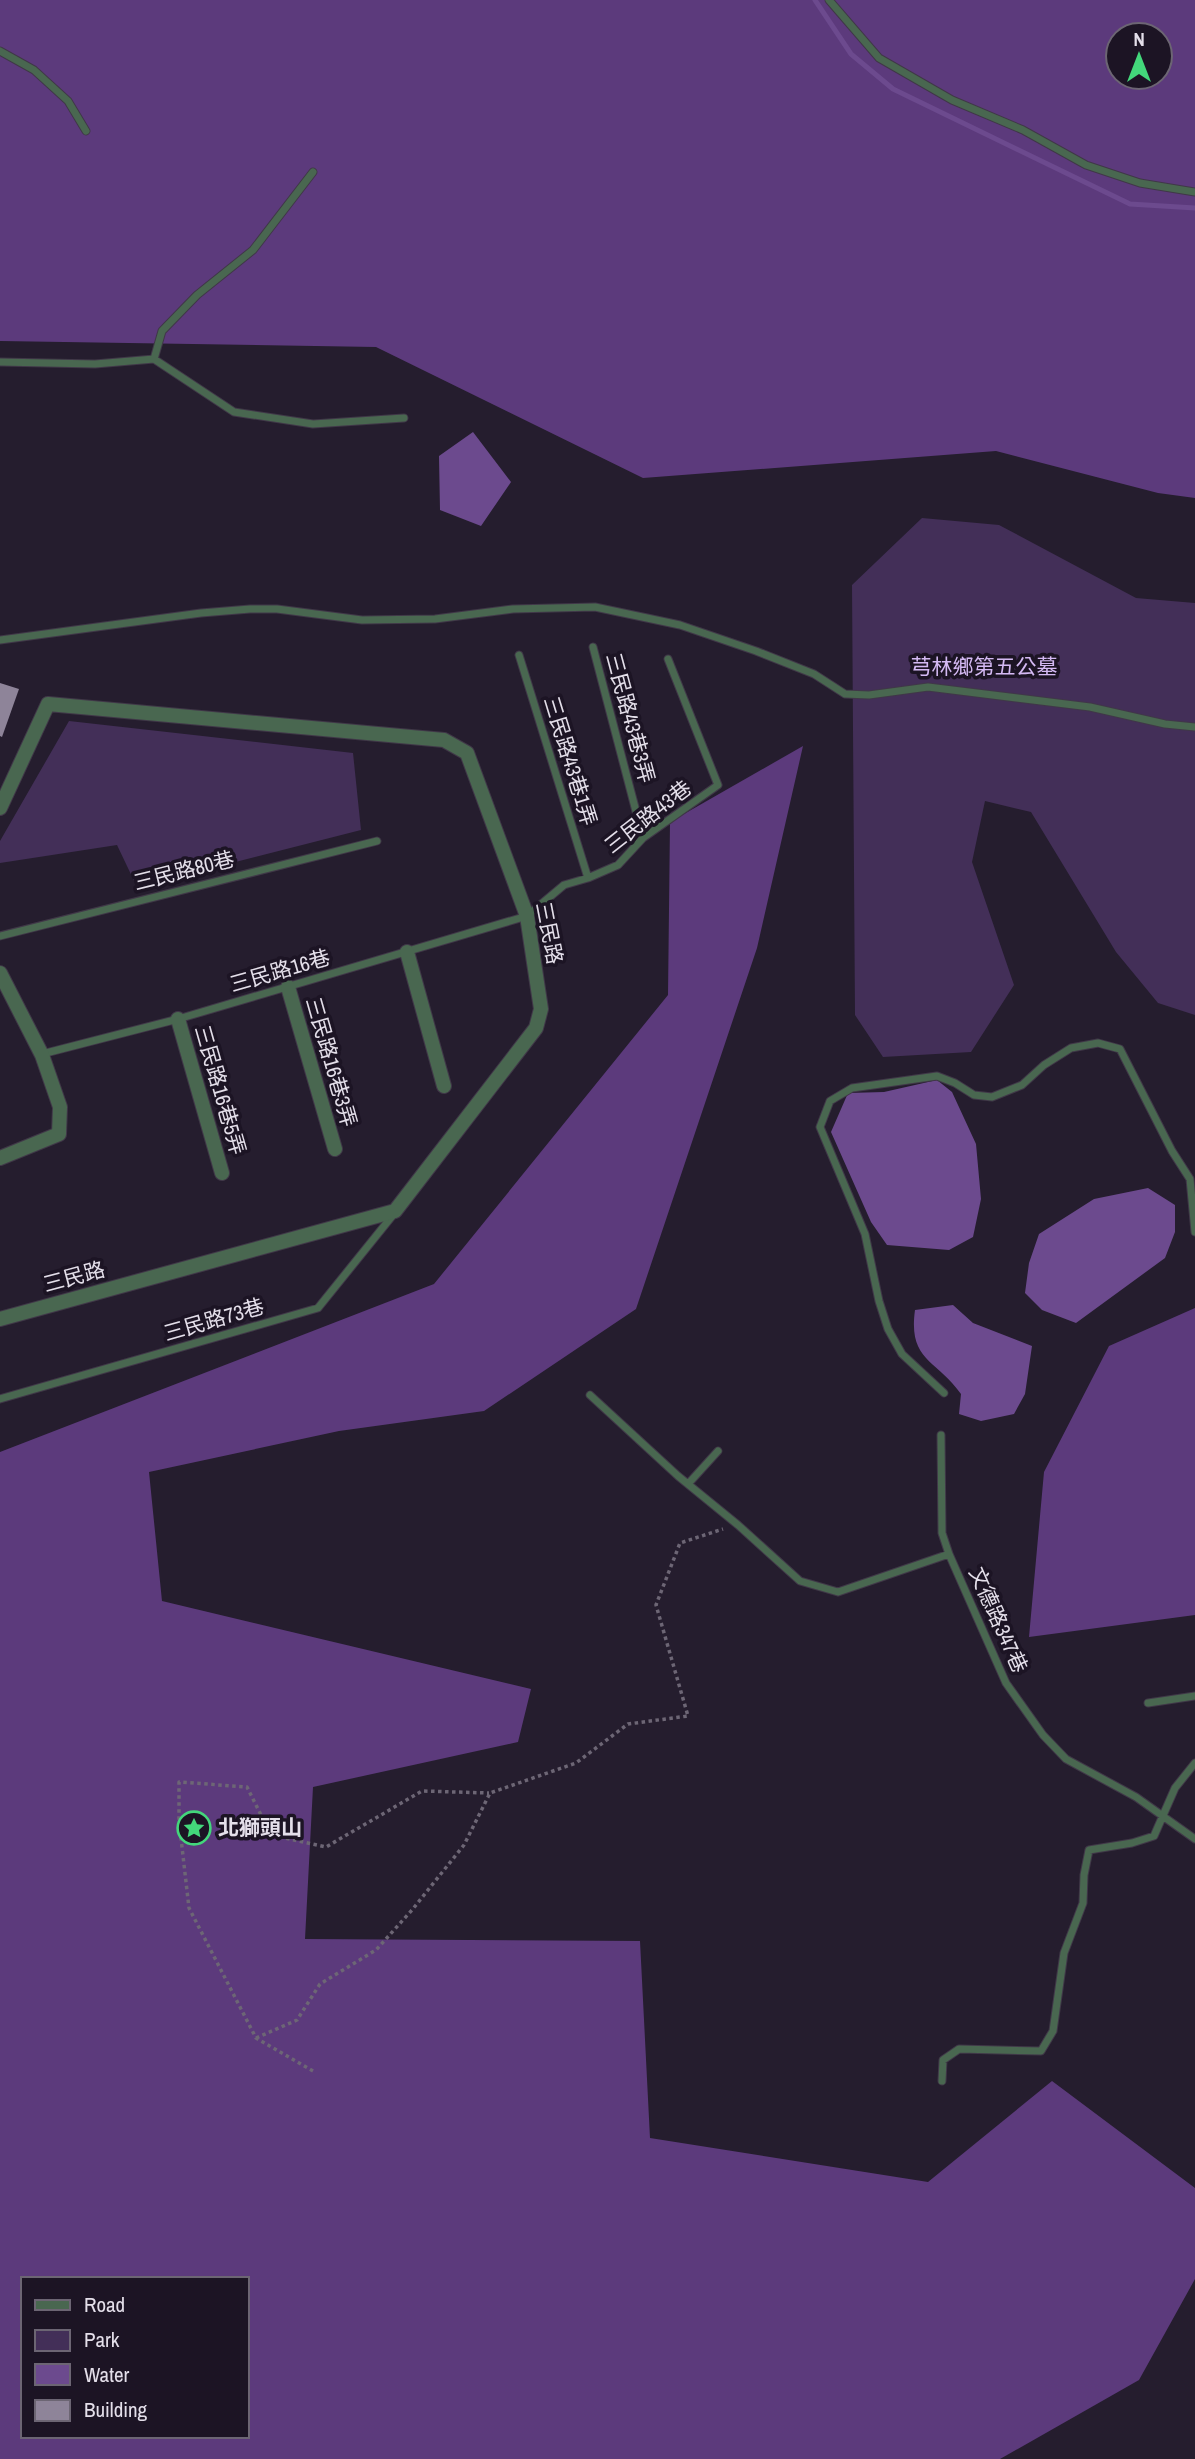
<svg xmlns="http://www.w3.org/2000/svg" width="1195" height="2459" font-family="'Archivo Narrow','Noto Sans TC',sans-serif">
<style>
.green{fill:#432f58}
.forest{fill:#5c3a7c;fill-rule:evenodd}
.water{fill:#6c4a8e}
.lines{fill:none;stroke-linecap:round;stroke-linejoin:round}
.stream{stroke:#6c4a8e;stroke-width:5}
.building{fill:#8e8499}
.service-casing{stroke:#403848;stroke-width:9}
.minor-casing{stroke:#403848;stroke-width:16}
.path{stroke:#6d6675;stroke-width:3.5;stroke-dasharray:3.5 3.5;stroke-linecap:butt}
.service{stroke:#496750;stroke-width:7}
.minor{stroke:#496750;stroke-width:14}
.labels{text-anchor:middle;stroke-width:7;stroke-linejoin:round;paint-order:stroke}
.park-label{font-size:21px;fill:#d4b9f3;stroke:#1c1424}
.street-label{font-size:21px;fill:#e4dfea;stroke:#1c1424}
.poi-label{font-size:21px;font-weight:bold;fill:#e4dfea;stroke:#1c1424;text-anchor:start}
</style>
<rect width="100%" height="100%" fill="#251d2e"/>
<path class="green" d="M922,518L999,525L1136,598L1195,603V1015L1158,1003L1116,952L1031,812L985,801L972,862L1014,985L971,1052L883,1057L855,1015L852,585Z
M69,721L353,753L361,830L137,887L117,845L0,863V841Z"/>
<path class="forest" d="M0,0H1195V498L1158,493L996,451L643,478L376,347L0,341ZM1118,35H1160V77H1118Z
M803,746L757,948L636,1309L484,1411L339,1431L149,1472L162,1601L531,1689L518,1742L313,1787L305,1939L640,1941L650,2138L928,2182L1052,2081L1195,2188V2279L1139,2380L1000,2459H0V1452L434,1284L668,995L670,822ZM23,2279H247V2436H23Z
M1195,1308V1615L1029,1637L1044,1472L1109,1346Z"/>
<path class="water" d="M473,432L511,482L481,526L440,510L439,456Z
M937,1080L952,1092L976,1144L981,1199L973,1237L949,1250L887,1245L871,1222L831,1132L848,1093L884,1092Z
M1148,1188L1175,1205V1232L1165,1258L1076,1323L1042,1310L1025,1293L1029,1263L1039,1234L1094,1199Z
M953,1305L973,1323L1032,1346L1025,1394L1014,1414L981,1421L959,1414L961,1394C936,1359 908,1361 915,1310Z"/>
<g class="lines">
<path class="stream" d="M815,0L851,54L893,89L1130,204L1195,208"/>
</g>
<path class="building" d="M0,683L19,689L2,737L0,736Z"/>
<g class="lines">
<defs>
<path id="service" d="M829,0L879,58L952,100L1023,130L1086,165L1140,183L1195,192
M0,51L34,70L68,101L86,131
M154,359L162,331L197,295L253,250L313,172
M0,362L95,364L154,359L234,412L313,424L404,418
M0,640L201,613L250,609H277L362,620L435,619L513,609L595,607L680,625L756,651L814,674L845,694L869,695L928,687L1090,707L1165,724L1195,727
M593,647L643,838
M519,655L588,878
M0,936L377,841
M42,1054L178,1019L527,916L564,885L588,878L618,865L643,838L718,785L668,659
M944,1393L902,1354L888,1329L879,1301L865,1234L820,1127L830,1101L852,1088L937,1076L955,1083L974,1095L992,1097L1022,1085L1044,1065L1071,1048L1098,1043L1120,1049L1172,1151L1190,1179L1195,1232
M590,1395L678,1476L738,1525L800,1581L838,1592L949,1554L1006,1683L1043,1735L1066,1759L1136,1797L1195,1839
M0,1399L318,1308L393,1215
M941,1435L942,1533L949,1554
M688,1484L718,1451
M1148,1703L1195,1696
M942,2081L943,2060L959,2049L1041,2051L1053,2031L1064,1953L1083,1903L1084,1875L1089,1850L1132,1843L1154,1836L1175,1788L1195,1763"/>
<path id="minor" d="M0,808L48,704L444,740L467,753L527,916L541,1009L536,1028L395,1211L0,1319
M407,952L444,1086
M0,973L42,1055L60,1107L59,1134L0,1158
M288,987L335,1149
M178,1019L222,1173"/>
</defs>
<use href="#service" class="service-casing"/>
<use href="#minor" class="minor-casing"/>
<path class="path" d="M256,2038L297,2020L320,1984L376,1950L412,1910L464,1845L490,1793L576,1763L628,1724L688,1716L656,1605L680,1543L723,1529
M313,2071L256,2038L189,1908L179,1821V1782L247,1787L271,1835L326,1847L422,1791L489,1793"/>
<use href="#service" class="service"/>
<use href="#minor" class="minor"/>
</g>
<defs>
<symbol id="sight-ring" viewBox="-11 -11 22 22"><circle r="9.5" fill="#1c1424" stroke="#43d77b" stroke-width="1.5"/><path d="M0-6L1.8-2.2L6-1.7L2.9 1.2L3.7 5.4L0 3.3L-3.7 5.4L-2.9 1.2L-6-1.7L-1.8-2.2Z" fill="#43d77b"/></symbol>
</defs>
<g fill-rule="evenodd">
<use href="#sight-ring" x="175" y="1809" width="38" height="38"/>
</g>
<g class="labels">
<g class="park-label">
<text x="984" y="674">芎林鄉第五公墓</text>
</g>
<g class="street-label">
<text transform="translate(630 718) rotate(75)" y="7">三民路43巷3弄</text>
<text transform="translate(570 761) rotate(73)" y="7">三民路43巷1弄</text>
<text transform="translate(648 817) rotate(-38)" y="7">三民路43巷</text>
<text transform="translate(184 871) rotate(-14)" y="7">三民路80巷</text>
<text transform="translate(549 933) rotate(79)" y="7">三民路</text>
<text transform="translate(280 971) rotate(-16)" y="7">三民路16巷</text>
<text transform="translate(331 1062) rotate(74)" y="7">三民路16巷3弄</text>
<text transform="translate(220 1090) rotate(74)" y="7">三民路16巷5弄</text>
<text transform="translate(74 1277) rotate(-15)" y="7">三民路</text>
<text transform="translate(214 1320) rotate(-16)" y="7">三民路73巷</text>
<text transform="translate(998 1620) rotate(66)" y="7">文德路347巷</text>
</g>
<g class="poi-label">
<text x="218" y="1835">北獅頭山</text>
</g>
</g>
<rect x="21" y="2277" width="228" height="161" fill="#1c1424" stroke="#6c6573" stroke-width="2"/>
<rect x="35" y="2300" width="35" height="10" fill="#496750" stroke="#6c6573" stroke-width="2"/>
<text x="84" y="2312" font-size="21" fill="#e4dfea">Road</text>
<rect x="35" y="2330" width="35" height="21" fill="#432f58" stroke="#6c6573" stroke-width="2"/>
<text x="84" y="2347" font-size="21" fill="#e4dfea">Park</text>
<rect x="35" y="2364" width="35" height="21" fill="#6c4a8e" stroke="#6c6573" stroke-width="2"/>
<text x="84" y="2382" font-size="21" fill="#e4dfea">Water</text>
<rect x="35" y="2400" width="35" height="21" fill="#8e8499" stroke="#6c6573" stroke-width="2"/>
<text x="84" y="2417" font-size="21" fill="#e4dfea">Building</text>
<g transform="translate(1139 56)"><circle r="33" fill="#1c1424" stroke="#6c6573" stroke-width="2"/>
<path d="M0-5L12 26L0 18L-12 26Z" fill="#43d77b"/>
<text y="-10" font-size="19" font-weight="bold" text-anchor="middle" fill="#e4dfea">N</text>
</g>
</svg>
